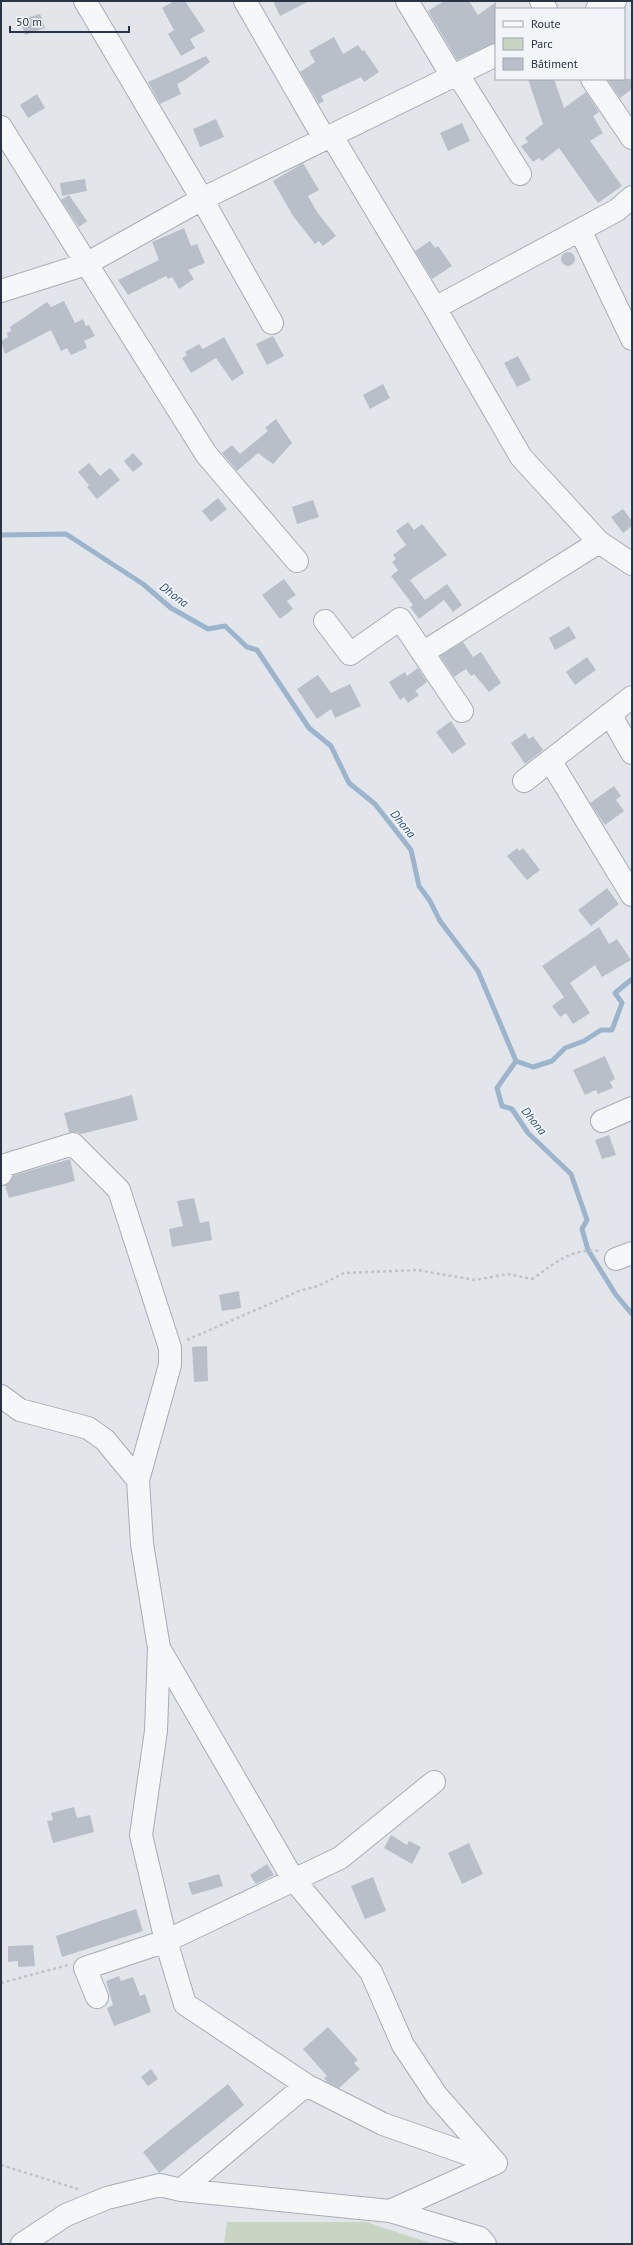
<svg xmlns="http://www.w3.org/2000/svg" width="633" height="2245" font-family="'PT Sans',sans-serif">
<style>
.green{fill:#c8d5c3}
.lines{fill:none;stroke-linecap:round;stroke-linejoin:round}
.stream{stroke:#9cb5cc;stroke-width:5}
.building{fill:#b9bfc9}
.minor-casing{stroke:#a7adb6;stroke-width:24}
.path{stroke:#c0c4ca;stroke-width:2.5;stroke-dasharray:3 3;stroke-linecap:butt}
.minor{stroke:#f5f7f9;stroke-width:22}
.labels{text-anchor:middle;stroke-width:3.5;stroke-linejoin:round;paint-order:stroke}
.water-label{font-size:12px;font-style:italic;fill:#31547a;stroke:#f2f5f8}
</style>
<rect width="100%" height="100%" fill="#e2e6eb"/>
<path class="green" d="M227,2222H366L433,2244H224Z"/>
<g class="lines">
<path class="stream" d="M1,535L66,534L143,584L171,608L208,629L225,626L247,647L257,650L309,728L331,746L349,783L375,804L411,850L419,886L430,901L440,921L478,971L516,1061L497,1088L502,1106L512,1109L528,1133L571,1174L587,1220L582,1229L588,1250L616,1295L632,1314
M516,1061L533,1067L552,1061L565,1048L584,1041L601,1030H612L622,1003L615,993L632,979"/>
</g>
<path class="building" d="M174,1H185L205,31L190,39L195,48L181,56L168,34L174,30L162,8Z
M273,1H309L280,16Z
M444,1H469L478,15L496,2V43L457,60L428,11Z
M40,14L45,28L25,35L20,20Z
M334,37L343,54L358,45L362,51L364,50L379,72L364,82L361,77L321,96L324,101L319,104L300,72L315,62L309,51Z
M206,56L210,62L185,80L177,84L181,94L160,104L148,82Z
M528,79H554L564,108L586,92L599,112L593,116L603,133L590,141L622,186L598,203L559,148L542,161L539,158L533,162L521,146L528,142L525,138L543,124Z
M607,79H632V89L620,98Z
M37,94L45,108L28,118L20,105Z
M216,119L224,137L200,147L193,129Z
M462,123L470,141L448,151L440,133Z
M303,163L319,190L308,196L317,212L336,236L323,246L319,241L315,244L293,216L273,181Z
M85,179L87,191L62,196L60,183Z
M69,195L87,221L79,227L61,200Z
M184,228L191,246L197,244L205,263L188,270L194,279L179,289L172,277L168,279L166,276L128,295L118,280L159,260L152,242Z
M430,241L435,248L438,246L452,266L432,279L415,251Z
M561 259a7 7 0 1 1 14 0a7 7 0 1 1-14 0Z
M64,301L75,323L83,319L86,326L89,325L95,336L84,341L87,348L71,355L67,348L61,351L51,330L5,354L1,341L8,337L7,333L11,331L10,327L47,302L51,307Z
M273,336L284,356L267,365L256,344Z
M224,337L244,373L232,381L216,358L191,373L182,358L187,355L185,352L199,344L203,349Z
M518,356L531,380L517,387L504,363Z
M383,384L390,398L370,409L363,395Z
M276,419L292,443L273,464L258,453L237,471L222,453L232,445L240,454L268,431L265,428Z
M133,453L143,464L133,472L124,461Z
M89,463L100,476L110,468L120,480L97,499L87,487L89,485L78,472Z
M218,498L227,509L211,522L202,511Z
M313,500L319,517L297,524L292,507Z
M623,509L632,521V526L623,533L611,517Z
M408,522L414,530L422,524L447,555L410,580L425,600L447,584L462,605L453,612L444,600L419,619L410,607L413,605L391,576L398,570L392,562L396,559L393,555L406,545L396,531Z
M284,579L296,595L287,601L293,609L280,619L262,595Z
M569,626L576,638L555,650L549,638Z
M463,642L473,657L481,652L501,683L489,692L474,674L471,676L466,669L454,677L440,656Z
M587,657L596,670L575,685L566,672Z
M418,668L427,682L415,691L419,695L408,703L404,697L400,700L389,682L405,672L407,676Z
M318,675L331,693L350,684L361,706L335,718L331,709L317,719L297,689Z
M451,721L466,744L452,754L436,732Z
M525,733L529,739L533,736L543,750L525,764L511,743Z
M614,786L621,796L616,800L624,811L605,825L590,803Z
M517,848L519,851L523,848L540,870L527,880L507,856Z
M607,888L619,904L591,926L578,910Z
M599,927L609,944L617,939L631,960L602,977L595,965L570,983L590,1013L573,1024L566,1013L560,1017L552,1006L564,997L542,966Z
M605,1056L615,1079L610,1082L613,1088L598,1094L596,1090L585,1095L573,1070Z
M132,1095L138,1120L81,1134L76,1132H69L64,1113Z
M609,1135L616,1155L602,1159L595,1140Z
M70,1159L75,1181L9,1198L5,1185L14,1175Z
M194,1198L200,1223L209,1221L212,1240L172,1247L169,1229L183,1226L177,1201Z
M239,1291L241,1308L222,1311L219,1295Z
M207,1346L208,1381L194,1382L192,1347Z
M74,1807L77,1818L90,1815L94,1832L53,1843L47,1821L53,1820L51,1813Z
M391,1835L407,1845L409,1841L421,1847L412,1864L384,1848Z
M469,1843L483,1874L462,1884L448,1853Z
M267,1864L274,1875L256,1884L250,1875Z
M219,1874L223,1886L192,1895L188,1883Z
M373,1877L386,1911L365,1919L351,1886Z
M136,1909L143,1931L62,1957L56,1936Z
M33,1945L35,1966L18,1967V1961L8,1962V1946Z
M119,1976L121,1981L133,1977L140,1996L145,1994L151,2012L114,2026L107,2008L113,2005L106,1981Z
M328,2027L358,2060L354,2063L360,2069L339,2088L327,2082L324,2078L327,2076L303,2049Z
M151,2069L158,2079L148,2086L141,2077Z
M228,2084L244,2105L159,2173L143,2152Z"/>
<g class="lines">
<defs>
<path id="minor" d="M85,1L202,199L272,323
M245,1L324,138
M407,1L452,76
M541,1L546,9
M597,9L615,1
M457,73L520,174
M592,79L632,138
M1,127L206,454L297,561
M331,135L435,308L521,457L599,542L632,564
M580,230L632,339
M1,291L86,264L202,199L496,55
M435,308L617,210L632,197
M325,621L350,654L400,619L462,711
M424,652L599,542
M610,714L632,753
M551,762L632,895
M524,781L632,697
M602,1121L632,1108
M1,1174L5,1165L73,1144L119,1190L170,1348V1365L138,1480L142,1544L159,1648L293,1879L371,1972L403,2045L437,2096L496,2163
M616,1259L632,1253
M1,1396L20,1410L88,1428L105,1440L138,1480
M159,1648L156,1731L141,1835L166,1941L185,2004L306,2085L383,2124L494,2163
M97,1997L85,1968L166,1941L340,1858L434,1782
M181,2190L306,2085
M390,2211L496,2163
M22,2244L66,2215L107,2198L160,2185L181,2190L390,2211L480,2238L485,2244"/>
</defs>
<use href="#minor" class="minor-casing"/>
<path class="path" d="M187,1340L299,1291L318,1286L344,1273L417,1270L475,1280L508,1274L532,1279C556,1263 570,1248 600,1251
M1,1983L68,1965
M1,2165L78,2189"/>
<use href="#minor" class="minor"/>
</g>
<g class="labels">
<g class="water-label">
<text transform="translate(174 595) rotate(37)" y="4">Dhona</text>
<text transform="translate(403 824) rotate(51)" y="4">Dhona</text>
<text transform="translate(534 1121) rotate(51)" y="4">Dhona</text>
</g>
</g>
<rect width="633" height="2245" fill="none" stroke="#293444" stroke-width="4"/>
<rect x="495" y="8" width="130" height="72" fill="#f2f5f8" stroke="#a2a8b0"/>
<rect x="503" y="21" width="20" height="6" fill="#f5f7f9" stroke="#a2a8b0"/>
<text x="531" y="28" font-size="12" fill="#293444">Route</text>
<rect x="503" y="38" width="20" height="12" fill="#c8d5c3" stroke="#a2a8b0"/>
<text x="531" y="48" font-size="12" fill="#293444">Parc</text>
<rect x="503" y="58" width="20" height="12" fill="#b9bfc9" stroke="#a2a8b0"/>
<text x="531" y="68" font-size="12" fill="#293444">Bâtiment</text>
<path d="M10 26v6h119v-6" fill="none" stroke="#293444" stroke-width="2"/>
<text x="16" y="26" font-size="12" fill="#293444" stroke="#f2f5f8" stroke-width="3" paint-order="stroke">50 m</text>
</svg>
